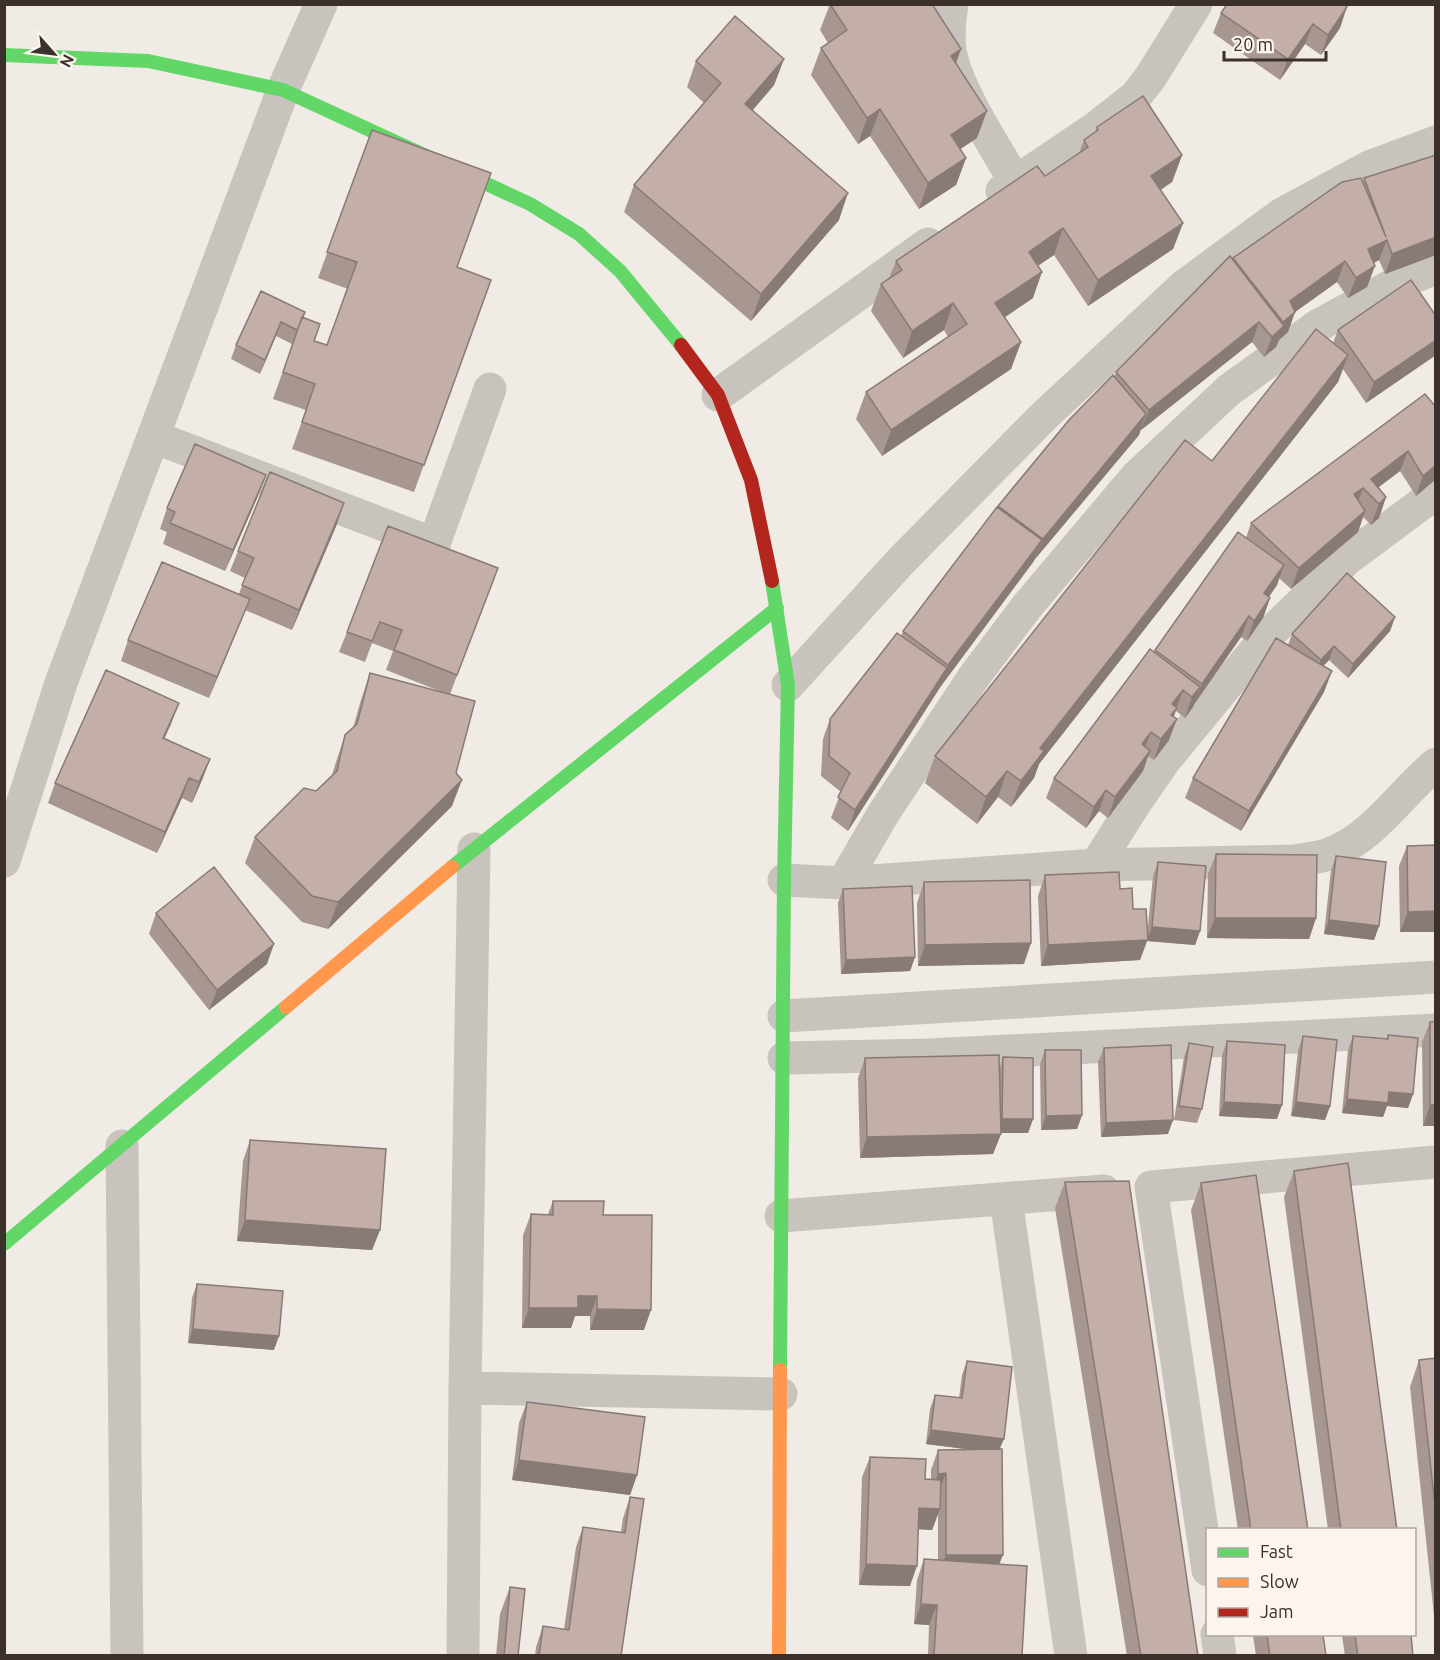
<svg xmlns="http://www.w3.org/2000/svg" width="1440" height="1660" font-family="Ubuntu,sans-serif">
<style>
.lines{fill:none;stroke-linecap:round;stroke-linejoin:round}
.street{stroke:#c9c3be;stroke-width:33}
.fast{stroke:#63d668;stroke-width:14}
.slow{stroke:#ff974d;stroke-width:14}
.jam{stroke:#b3261e;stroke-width:14}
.wall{fill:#a89690}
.shaded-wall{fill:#887a75}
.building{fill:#c3afa7;stroke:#887a75;stroke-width:1.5}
</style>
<rect width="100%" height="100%" fill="#f0ebe5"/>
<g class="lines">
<path class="street" d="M952,4C949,23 947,42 952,60C963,99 995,146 1015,182
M1002,191L1094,129L1135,97L1150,78L1196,4
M718,395L928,244
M154,437L434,544L490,389
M788,685L901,561L1044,416L1184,286L1282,214L1369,167L1436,142
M4,861L61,683L283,90L321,4
M1096,865L1134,805L1165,760L1268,635L1347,559L1436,493
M784,880L843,883L1096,865L1293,861C1307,859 1321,858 1334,852C1374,836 1403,791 1436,764
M843,883L883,814L973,678L1028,605L1137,476L1229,390L1319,325L1389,287L1436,268
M784,1016L1436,977
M784,1058L928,1055L1436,1030
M122,1146L127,1656
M1006,1199L1071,1656
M781,1216L1104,1191
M465,1388L781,1394
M1208,1570L1151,1187L1436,1162
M1217,1634L1220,1656
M463,1656L465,1388L474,849"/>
<path class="fast" d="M4,55L148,61L283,90L530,204L579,234L620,271L681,345
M772,581L788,685L784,880L780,1370
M452,867L777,608
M4,1244L286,1007"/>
<path class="slow" d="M286,1007L452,867
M779,1656L780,1370"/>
<path class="jam" d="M681,345L718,395L751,480L772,581"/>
</g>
<path class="wall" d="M830,4H873L956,64L977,138L960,149L966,158L956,185L919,209L870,136L858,144L811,75L821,48L828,43L820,30Z
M1221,13L1340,28L1321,55L1305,44L1280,80L1213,33Z
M784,59L774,85L752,111L839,220L751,321L624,212L634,185L704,103L687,87L696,61Z
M1097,127L1182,155L1172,182L1161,190L1183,223L1173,249L1088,306L1054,255L1038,265L1033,298L1005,317L1021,342L1011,369L882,456L856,419L866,392L948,337L944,330L903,358L871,311L881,284L889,278L896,261L1045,176L1079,153L1084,140L1095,132Z
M372,130L457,267L491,280L414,492L292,449L306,410L273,399L295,337L292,344L276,336L260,374L231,359L236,345L261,291L305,312L303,317L314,341L327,345L348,289L318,278Z
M1436,155V255L1385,274L1379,260L1374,263L1367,287L1348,298L1337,282L1295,312L1288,332L1279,340L1276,347L1264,357L1252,342L1141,430V429L1139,435L1035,559L941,686L939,689L848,831L831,818L841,792L821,776L823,739L830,719L901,636L903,631L998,506L1114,377L1116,372L1233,260V258L1363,182L1364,178Z
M1436,316V355L1366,403L1343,369L1338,382L1039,764L1034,778L1011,807L998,797L977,824L925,783L935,756L1212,461L1333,343L1338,330Z
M1425,394L1436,479L1416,496L1400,471L1378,488L1386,497L1379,518L1371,525L1363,517L1358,532L1291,589L1279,578L1277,585L1269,597L1270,598L1263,618L1247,641L1241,637L1185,718L1176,711L1174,717L1169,740L1154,760L1148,756L1143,771L1108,818L1099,811L1086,828L1046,798L1054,778L1155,650L1246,538L1251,523Z
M258,496L225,571L163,544L167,532L160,529L167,508Z
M337,524L292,630L245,610L209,698L121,661L128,640L239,594L245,578L230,571L238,551Z
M498,568L450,694L456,773L452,806L328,929L302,922L245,863L255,837L316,791L332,775L336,762L345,735L353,728L361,700L370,673L442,692L386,670L393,651L372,643L365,662L339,652L347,632Z
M1395,617L1390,631L1348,678L1329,660L1323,666L1324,692L1241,831L1185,798L1193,778L1288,645L1292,634Z
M179,703L164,739L210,759L202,780L192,803L182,798L157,853L48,803L55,783Z
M1436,845V932H1400L1399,866L1407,846Z
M1216,854L1316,918L1309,939L1207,938L1208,874Z
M1336,856L1379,926L1374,940L1324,934L1331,870Z
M1158,862L1200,931L1195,945L1147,941L1140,960L1041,966L1038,896L1045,875L1120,889L1147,936L1153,876Z
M924,882L1024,964L918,966L917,903Z
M843,889L915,957L910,971L841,974L838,903Z
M156,913L267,964L209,1010L149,934Z
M1430,1022L1436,1126H1423L1422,1042Z
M1388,1035L1413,1094L1408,1108L1387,1106L1383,1117L1342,1113L1348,1050L1353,1036L1387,1039Z
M1303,1036L1330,1106L1325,1120L1291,1116L1298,1050Z
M1227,1041L1277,1119L1219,1116L1222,1055Z
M1189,1043L1202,1109L1197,1123L1174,1120L1184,1057Z
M1104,1048L1168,1134L1101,1137L1098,1062Z
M1045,1050L1082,1115L1077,1129L1041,1130L1040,1064Z
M1003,1057L1033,1119L1028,1133H1001L993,1154L860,1158L858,1078L865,1058L1000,1067Z
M250,1140L380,1230L372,1250L237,1241L243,1161Z
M1294,1171L1397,1530H1328L1284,1197Z
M1065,1182L1198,1656H1127L1055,1208Z
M1201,1183L1308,1530H1238L1191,1210Z
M553,1201L603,1215L644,1330H590V1316H575L571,1328H522L523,1235L531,1214H548Z
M197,1284L274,1350L188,1343L192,1298Z
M1436,1358V1635L1410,1387L1419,1360Z
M967,1361L1000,1449L999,1564L1022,1656H928L929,1625L914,1624L917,1580L924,1559L938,1560V1514L932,1530L919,1529L910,1586L859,1585L862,1477L870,1457L925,1479H931V1470L938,1450L965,1449L926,1444L930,1409L935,1395L959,1398L962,1375Z
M527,1402L637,1475L630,1495L512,1480L519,1423Z
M630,1497L621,1656H535L536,1647L543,1626L564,1629L576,1547L583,1527L621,1532L623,1518Z
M510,1587L518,1656H496L500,1614Z
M1253,1635H1323L1326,1656H1256Z
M1342,1635H1411L1413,1656H1345Z"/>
<path class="shaded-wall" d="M1347,7L1340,28L1321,55L1328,35Z
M1313,24L1305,44L1280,80L1288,59Z
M961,49L952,75L951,56Z
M784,59L774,85L735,131L745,104Z
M880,109L870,136L858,144L867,118Z
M987,111L977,138L941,162L951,135Z
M1182,155L1172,182L1141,202L1151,176Z
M966,158L956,185L919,209L928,183Z
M848,193L839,220L751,321L761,294Z
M1183,223L1173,249L1088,306L1098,280Z
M1063,228L1054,255L1020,278L1029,252Z
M1436,237V255L1385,274L1392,254Z
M1387,240L1379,260L1361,269L1368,249Z
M1345,261L1337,282L1295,312L1288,332L1279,340L1276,347L1264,357L1272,337L1281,329L1283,322L1293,313L1282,321L1290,301Z
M1375,266L1367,287L1348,298L1356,278Z
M1042,272L1033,298L986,330L995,303Z
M953,303L944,330L903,358L912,331Z
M281,322L276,336L260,374L265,360Z
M1259,322L1252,342L1141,430L1149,410Z
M1436,340V355L1366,403L1374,382Z
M1021,342L1011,369L882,456L891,430Z
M1348,355L1338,382L1039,764L1034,778L1011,807L1021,781L1040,748Z
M1146,414L1139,435L1035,559L1043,539Z
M1408,451L1400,471L1369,494L1371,479Z
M1436,465V479L1416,496L1423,476Z
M266,475L258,496L225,571L233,550Z
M1363,488L1356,508L1354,494Z
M1386,497L1379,518L1371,525L1379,504Z
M344,503L337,524L292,630L299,610Z
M1365,511L1358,532L1291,589L1299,568Z
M1042,540L1034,561L941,686L939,689L848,831L855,810L947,669L948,665Z
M1284,565L1277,585L1256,614L1264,593Z
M1270,598L1263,618L1247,641L1254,621Z
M250,599L242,619L209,698L217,677Z
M1249,616L1241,637L1194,704L1202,684Z
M1395,617L1390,631L1348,678L1353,664Z
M1334,646L1329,660L1316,674L1321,660Z
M1332,671L1324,692L1241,831L1249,811Z
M1200,687L1193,707L1185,718L1192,697Z
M1183,690L1169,728L1172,704Z
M179,703L171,724L155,759L163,738Z
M1177,719L1169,740L1154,760L1161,739Z
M1151,732L1143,752L1142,744Z
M1150,751L1143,771L1108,818L1115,797Z
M210,759L202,780L192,803L199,782Z
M1007,771L998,797L977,824L986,797Z
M189,778L182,798L157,853L165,832Z
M462,780L452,806L328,929L338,902Z
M1106,790L1099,811L1086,828L1094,807Z
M1436,911V932H1400L1408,912Z
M1215,918H1316L1309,939L1207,938Z
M1329,920L1379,926L1374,940L1324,934Z
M1152,927L1200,931L1195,945L1147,941L1140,960L1041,966L1048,945L1147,940Z
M1031,943L1024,964L918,966L925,945Z
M274,944L267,964L209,1010L217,990Z
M915,957L910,971L841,974L846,960Z
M1389,1092L1413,1094L1408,1108L1387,1106L1383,1117L1342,1113L1347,1099Z
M1224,1102L1282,1105L1277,1119L1219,1116Z
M1296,1102L1330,1106L1325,1120L1291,1116Z
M1430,1105H1436V1126H1423Z
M1082,1115L1077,1129L1041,1130L1046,1116Z
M1002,1119H1033L1028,1133H997Z
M1173,1120L1168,1134L1101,1137L1106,1123Z
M1001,1134L993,1154L860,1158L867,1137Z
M245,1220L380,1230L372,1250L237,1241Z
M578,1296H597L590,1316H575L571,1328H522L529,1308Z
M597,1309L651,1310L644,1330H590Z
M193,1329L279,1336L274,1350L188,1343Z
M931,1430L1004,1439L998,1453L926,1444Z
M519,1460L637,1475L630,1495L512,1480Z
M946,1473L938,1494H931L938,1474Z
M919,1508L940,1509L932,1530L912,1529Z
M946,1555H1003L995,1575L938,1576Z
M866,1564L917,1566L910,1586L859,1585Z
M921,1604L937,1605L929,1625L914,1624Z"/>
<path class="building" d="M830,4H932L961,49L951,56L987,111L951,135L966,158L928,183L880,109L867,118L821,48L847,30Z
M1227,4H1344L1347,7L1328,35L1313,24L1288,59L1221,13Z
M735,16L784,59L745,104L848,193L761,294L634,185L721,83L696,61Z
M1143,96L1182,155L1151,176L1183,223L1098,280L1063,228L1029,252L1042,272L995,303L1021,342L891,430L866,392L967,324L953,303L912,331L881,284L902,270L896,261L1037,166L1045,176L1088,147L1084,140L1098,130L1097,127Z
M372,130L491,173L457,267L491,280L424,465L302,422L315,384L283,372L302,317L320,324L314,341L327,345L357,262L327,252Z
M1436,155V237L1392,254L1387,240L1368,249L1375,266L1356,278L1345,261L1290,301L1295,312L1283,322L1233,258L1342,182L1361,178L1386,237L1364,178Z
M1230,256L1284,326L1272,337L1259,322L1149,410L1116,372Z
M1411,280L1436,316V340L1374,382L1338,330Z
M261,291L305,312L297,330L281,322L265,360L236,345Z
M1316,329L1348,355L1040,748L1044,751L1021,781L1007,771L986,797L935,756L1185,440L1212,461Z
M1113,375L1146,414L1043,539L998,506L1069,420Z
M1425,394L1436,407V465L1423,476L1408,451L1371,479L1386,497L1379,504L1363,488L1354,494L1365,511L1299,568L1251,523Z
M195,444L266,475L233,550L170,523L175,512L167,508Z
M270,472L344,503L299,610L242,585L254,558L238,551Z
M997,507L1042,540L948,665L903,631Z
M388,526L498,568L457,675L394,650L402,630L380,622L372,641L347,632Z
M1238,532L1284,565L1264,593L1270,598L1254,621L1249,616L1202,684L1155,650Z
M162,562L250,599L217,677L128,640Z
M1347,573L1395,617L1353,664L1334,646L1321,660L1292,634Z
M897,633L947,668L855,810L838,797L850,773L829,756L830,719Z
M1276,638L1332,671L1249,811L1193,778Z
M1150,649L1200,687L1192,697L1183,690L1172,704L1177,708L1171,715L1177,719L1161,739L1151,732L1142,744L1150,751L1115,797L1106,790L1094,807L1054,778Z
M106,670L179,703L163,738L210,759L199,782L189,778L165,832L55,783Z
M370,673L475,701L456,773L462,780L338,902L312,896L255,837L304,788L316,791L337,771L345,735L357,724Z
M1436,845V911L1408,912L1407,846Z
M1216,854L1317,855L1316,918H1215Z
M1336,856L1386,862L1379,926L1329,920Z
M1158,862L1206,866L1200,931L1152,927Z
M214,867L274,944L217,990L156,913Z
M1119,872L1120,889L1132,888L1133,909H1146L1148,940L1048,945L1045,875Z
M1030,880L1031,943L925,945L924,882Z
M912,886L915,957L846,960L843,889Z
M1430,1022H1436V1105H1430Z
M1388,1035L1418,1038L1413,1094L1389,1092L1388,1103L1347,1099L1353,1036L1388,1039Z
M1303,1036L1337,1040L1330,1106L1296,1102Z
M1227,1041L1285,1045L1282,1105L1224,1102Z
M1189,1043L1213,1047L1202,1109L1179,1106Z
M1171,1045L1173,1120L1106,1123L1104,1048Z
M1045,1050H1081L1082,1115L1046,1116Z
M999,1055L1001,1134L867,1137L865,1058Z
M1003,1057L1033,1058V1119H1002Z
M250,1140L386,1149L380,1230L245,1220Z
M1348,1163L1397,1530H1341L1294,1171Z
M1256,1175L1308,1530H1251L1201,1183Z
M1129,1181L1198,1656H1141L1065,1182Z
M553,1201H604L603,1215H652L651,1310L597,1309V1296H578V1308H529L531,1214L553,1215Z
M197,1284L283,1291L279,1336L193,1329Z
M1436,1358V1515L1419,1360Z
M967,1361L1012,1367L1004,1439L931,1430L935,1395L962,1398Z
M527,1402L645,1417L637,1475L519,1460Z
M1002,1449L1003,1555H946V1473L938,1474V1450Z
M870,1457L926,1459L925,1479L941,1480L940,1509L919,1508L917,1566L866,1564Z
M630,1497L644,1499L621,1656H539L543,1626L569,1630L583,1527L625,1533Z
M924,1559L1027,1566L1022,1656H934L937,1605L921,1604Z
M510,1587L525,1589L518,1656H504Z
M1267,1635H1323L1326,1656H1270Z
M1355,1635H1411L1413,1656H1358Z"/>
<rect width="1440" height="1660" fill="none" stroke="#3b302b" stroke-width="12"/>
<rect x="1206" y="1528" width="210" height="108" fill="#fbf5ee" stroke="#aea6a0" stroke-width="1.5"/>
<rect x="1218" y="1548" width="30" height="9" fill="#63d668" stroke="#aea6a0" stroke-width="1.5"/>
<text x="1260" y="1558" font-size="18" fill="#3b302b">Fast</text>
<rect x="1218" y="1578" width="30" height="9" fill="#ff974d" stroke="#aea6a0" stroke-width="1.5"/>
<text x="1260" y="1588" font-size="18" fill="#3b302b">Slow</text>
<rect x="1218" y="1608" width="30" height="9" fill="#b3261e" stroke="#aea6a0" stroke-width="1.5"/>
<text x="1260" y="1618" font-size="18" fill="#3b302b">Jam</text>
<g transform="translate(54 54) rotate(118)" stroke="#fbf5ee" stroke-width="4.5" paint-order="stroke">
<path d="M0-4.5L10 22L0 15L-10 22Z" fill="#3b302b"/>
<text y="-9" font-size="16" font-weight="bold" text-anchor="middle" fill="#3b302b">N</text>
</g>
<path d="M1224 51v9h102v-9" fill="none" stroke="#3b302b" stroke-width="3"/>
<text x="1233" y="51" font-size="18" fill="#3b302b" stroke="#fbf5ee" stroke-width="4.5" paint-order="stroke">20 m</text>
</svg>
